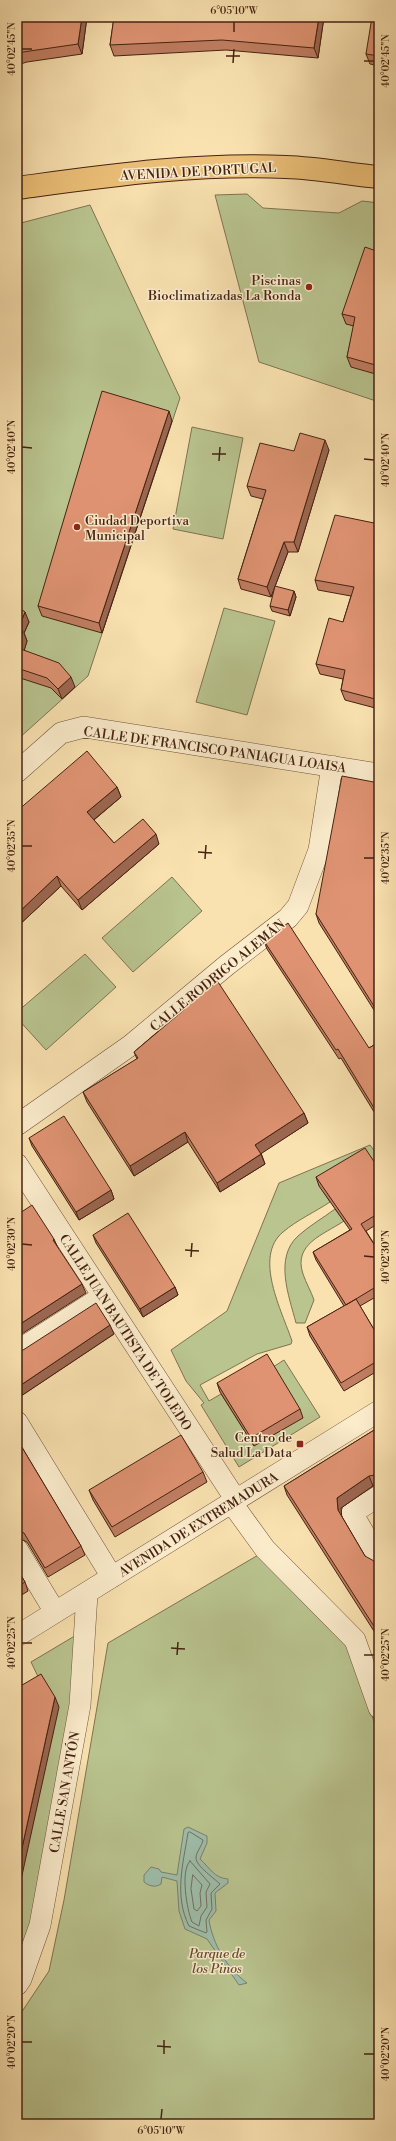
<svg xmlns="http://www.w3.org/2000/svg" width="396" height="2141" font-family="'Libre Bodoni',serif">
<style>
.green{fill:#b9c48f;stroke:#7f7351}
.water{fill:#9ebeab;stroke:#7a806e}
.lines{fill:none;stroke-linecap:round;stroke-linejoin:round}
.shore{stroke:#72705f;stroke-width:1}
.minor-casing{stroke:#72523a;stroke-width:22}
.major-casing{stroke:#452213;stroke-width:24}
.minor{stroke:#fbeccc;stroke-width:21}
.major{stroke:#ecc078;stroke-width:22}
.wall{fill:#c07e62;stroke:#452213}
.shaded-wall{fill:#9c6750;stroke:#452213}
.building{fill:#df9372;stroke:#452213}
.ticks{fill:none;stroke:#452213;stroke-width:1.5}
.poi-dot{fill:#8f2418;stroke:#fbeccc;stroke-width:1.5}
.labels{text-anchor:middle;stroke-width:3;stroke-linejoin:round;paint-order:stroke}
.street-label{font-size:13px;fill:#452213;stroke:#fbeccc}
.poi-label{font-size:13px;fill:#452213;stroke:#fbeccc;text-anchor:end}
.park-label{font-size:13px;font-style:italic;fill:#624a32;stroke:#fbeccc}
.neatline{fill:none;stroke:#452213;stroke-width:1.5}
.ticks-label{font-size:10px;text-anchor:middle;fill:#452213}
</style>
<rect width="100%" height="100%" fill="#f9e1b0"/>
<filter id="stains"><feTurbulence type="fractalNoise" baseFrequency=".005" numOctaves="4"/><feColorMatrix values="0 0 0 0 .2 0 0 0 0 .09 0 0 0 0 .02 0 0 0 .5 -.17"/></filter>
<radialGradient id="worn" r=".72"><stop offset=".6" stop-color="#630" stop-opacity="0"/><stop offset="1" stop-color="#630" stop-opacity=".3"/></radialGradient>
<path class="green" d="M247,194L263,208L339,213L362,201L379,203V402L259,362L215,195Z
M90,205L180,398L88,676L17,740V224Z
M192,427L243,438L223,539L173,529Z
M224,608L275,621L247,715L196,702Z
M172,877L202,911L133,972L102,938Z
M85,954L116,987L46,1050L17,1018V1012Z
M370,1145L379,1157V1172L319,1185L330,1202C315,1212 297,1220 283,1232C253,1257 282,1311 292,1341L291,1344L257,1354L200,1385L209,1401L221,1394L254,1446L273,1367L284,1360L320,1417L239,1467L201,1405L204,1403L186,1381L171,1350L227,1311L279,1183Z
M335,1209L344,1221C323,1235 293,1244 303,1274C306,1283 311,1291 314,1300L305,1323H296C289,1296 274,1258 298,1236C309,1226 323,1218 335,1209Z
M260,1554L349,1645L379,1737V2124H17V2019L49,1971L64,1900L108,1643Z
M78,1634L70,1714L32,1925L17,1970V1898L42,1685L31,1662Z"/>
<path class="water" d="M188,1827L207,1836V1843L200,1859C210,1868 214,1878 228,1879V1883L215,1893L216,1911L209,1920C213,1945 227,1968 247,1983L239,1985L207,1939L185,1929L179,1911L177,1881L162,1877L161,1884C155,1888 149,1886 144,1882V1875L151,1867L159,1869L161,1872L177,1875L184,1829Z"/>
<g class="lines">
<path class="shore" d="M190,1832L203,1840C202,1846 196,1852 196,1858C196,1866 215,1879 220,1884L211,1893L212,1909L206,1920L207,1932L206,1933L189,1926C174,1896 183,1864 188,1833Z
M190,1861L210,1884L206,1892L207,1907L201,1916L199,1926L192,1922C187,1910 180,1871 190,1861Z
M193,1875L202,1885L200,1893L201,1906L197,1911L194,1909L191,1889Z"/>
<defs>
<path id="minor" d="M17,772L61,733L84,727L379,774
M17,1125L131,1045L227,965L288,918L298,906L319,850L332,766
M17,1164L236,1500
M17,1351L103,1296
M17,1422L112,1577
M379,1496L352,1513L379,1559
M231,1502L265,1549L355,1640L379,1708
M17,1549L55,1612
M17,1636L379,1411
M17,1985L21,1979L40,1925L80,1705L87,1594"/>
<path id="major" d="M17,188C106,176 195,163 286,167C317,168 348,174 379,177"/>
</defs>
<use href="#minor" class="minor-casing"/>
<use href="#major" class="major-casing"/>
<use href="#minor" class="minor"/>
<use href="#major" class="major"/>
</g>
<path class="wall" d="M17,17H87L82,54L27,62L17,65Z
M114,17H324L318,58L226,50L114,56L110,45Z
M379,17V66L370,64L366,54Z
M379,252V375L351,367L347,357L354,326L346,324L342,314Z
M172,421L102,633L42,616L38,606Z
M329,450L298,552H288L271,597L241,589L238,579L263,499L251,496L247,486L294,451Z
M379,524V709L345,700L341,690L343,679L320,674L316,664L343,622L351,596L318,590L315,580Z
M294,591L296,597L290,616L272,611L270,606Z
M17,606L29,622L24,633L27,641L24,650L75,687L62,699L51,688L17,677Z
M379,783V1018L319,923L316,914Z
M117,787L121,797L94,820L114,843L159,844L82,910L61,886L17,927V811Z
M264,941L369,1048L379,1042V1120L341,1058L339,1059L267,949Z
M183,1005L304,1113L308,1123L261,1153L265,1164L220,1192L188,1142L134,1176L87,1102L83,1092L137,1059L134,1052L184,1009Z
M29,1138L111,1190L114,1199L79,1220L32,1146Z
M379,1169V1223L366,1231L379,1252V1295L360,1306L379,1338V1370L344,1391L310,1336L307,1327L344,1306L316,1260L313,1252L350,1230L319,1186L316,1177Z
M93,1235L175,1287L178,1295L143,1317L96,1243Z
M114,1334L21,1396L17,1390V1353Z
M217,1383L300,1409L303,1418L254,1446L220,1392Z
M379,1427V1484L373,1486L341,1508V1515L365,1556L379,1570V1639L287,1495L284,1486Z
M17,1439L81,1546L85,1555L48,1577L27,1542L17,1537Z
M203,1472L207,1482L115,1537L93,1500L89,1490Z
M17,1569L25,1582L28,1591L17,1598Z"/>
<path class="shaded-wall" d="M82,17H87L82,54L78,44Z
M319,17H324L318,58L314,48Z
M169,411L172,421L102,633L99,623Z
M325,440L329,450L298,552L294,542Z
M284,542L288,552L271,597L267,587Z
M294,591L296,597L290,616L288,610Z
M25,612L29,622L24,633L27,641L22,658L18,648L19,627Z
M71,677L75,687L62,699L58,689Z
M117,787L121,797L91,822L87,812Z
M156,834L159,844L82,910L78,900Z
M57,876L61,886L17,927V914Z
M304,1113L308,1123L259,1155L255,1145Z
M185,1132L188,1142L134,1176L130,1166Z
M261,1154L265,1164L220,1192L217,1183Z
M111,1190L114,1199L79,1220L76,1212Z
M54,1239L58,1248L53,1240Z
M82,1284L86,1293L17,1337V1326Z
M175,1287L178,1295L143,1317L140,1309Z
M110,1325L114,1334L21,1396L18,1387Z
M379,1472V1484L375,1475Z
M369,1476L373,1486L341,1508L342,1519L338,1510L337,1498Z
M55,1697L59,1707L17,1898V1871Z"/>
<path class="building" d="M17,17H82L78,44L23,52L17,54Z
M114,17H319L314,48L222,40L110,45Z
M372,17H379V56L366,54Z
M365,247L379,252V366L347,357L355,317L342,314Z
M102,391L169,411L99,623L38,606Z
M300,433L325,440L294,542H284L267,587L238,579L266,490L247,486L260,443L294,451Z
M335,515L379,524V700L341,690L345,670L316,664L329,618L343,622L354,587L315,580Z
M275,586L294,591L288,610L270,606Z
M17,606L25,612L19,627L23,631L18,648L59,663L71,677L58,689L47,678L17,668Z
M87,751L117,787L87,812L114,843L143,819L156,834L78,900L57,876L17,914V811Z
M342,776L379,783V1014L316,914Z
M288,923L369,1048L379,1042V1116L338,1049L336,1050L264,941Z
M218,982L304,1113L255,1145L261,1154L217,1183L185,1132L130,1166L83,1092L138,1058L134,1052L185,1009L183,1005Z
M64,1116L111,1190L76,1212L29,1138Z
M365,1148L379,1169V1213L361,1224L379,1252V1285L346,1305L313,1252L352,1229L316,1177Z
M32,1205L54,1239L53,1240L82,1284L17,1326V1215Z
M128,1213L175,1287L140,1309L93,1235Z
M356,1299L379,1338V1360L341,1383L307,1327Z
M96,1303L110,1325L18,1387L17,1386V1353L20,1352Z
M267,1354L300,1409L251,1438L217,1383Z
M379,1427V1472L375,1475L369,1476L337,1498L338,1510L365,1556L374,1561L379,1570V1634L284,1486Z
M181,1435L203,1472L112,1527L89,1490Z
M17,1439L81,1546L45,1568L24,1533L17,1530Z
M17,1569L25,1582L17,1587Z
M41,1674L55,1697L17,1871V1688Z"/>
<path class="ticks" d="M234,32V22M22,49H32M226,56H240M364,61H374M233,63L234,49M22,447L32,448M212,454H226M364,459L374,460M219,461L220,447M22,846H32M198,852L212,853M364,858H374M205,859L206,845M22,1244L32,1245M185,1250L199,1251M364,1256L374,1257M191,1257L192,1243M22,1643H32M171,1648L185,1649M177,1655L178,1642M364,1655H374M22,2042H32M157,2046L171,2047M164,2054V2040M364,2054H374M161,2119L162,2109"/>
<g class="poi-dot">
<circle cx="309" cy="287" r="4"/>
<circle cx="77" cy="527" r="4"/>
<rect x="296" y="1440" width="8" height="8" rx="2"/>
</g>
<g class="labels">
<g class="street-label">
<text transform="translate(198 171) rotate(-3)" y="5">AVENIDA DE PORTUGAL</text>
<text transform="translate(215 749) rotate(8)" y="5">CALLE DE FRANCISCO PANIAGUA LOAISA</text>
<text transform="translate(217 975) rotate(-39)" y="5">CALLE RODRIGO ALEMÁN</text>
<text transform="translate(126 1332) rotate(57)" y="5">CALLE JUAN BAUTISTA DE TOLEDO</text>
<text transform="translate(198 1524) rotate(-32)" y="5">AVENIDA DE EXTREMADURA</text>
<text transform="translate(64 1792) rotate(-80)" y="5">CALLE SAN ANTÓN</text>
</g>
<g class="poi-label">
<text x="301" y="285">Piscinas<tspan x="301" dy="15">Bioclimatizadas La Ronda</tspan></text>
<text x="85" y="525" text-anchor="start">Ciudad Deportiva<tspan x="85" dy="15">Municipal</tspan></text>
<text x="292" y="1442">Centro de<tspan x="292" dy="15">Salud La Data</tspan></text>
</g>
<g class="park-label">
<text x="217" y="1958">Parque de<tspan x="217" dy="15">los Pinos</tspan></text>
</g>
</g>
<rect width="396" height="2141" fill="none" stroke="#f9e1b0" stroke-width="44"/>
<rect x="22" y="22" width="352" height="2097" class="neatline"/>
<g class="ticks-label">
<text x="234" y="14">6°05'10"W</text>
<text transform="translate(11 49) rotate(-90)" y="4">40°02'45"N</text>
<text transform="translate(385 61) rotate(-90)" y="4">40°02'45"N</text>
<text transform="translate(11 447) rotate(-90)" y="4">40°02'40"N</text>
<text transform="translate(385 460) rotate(-90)" y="4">40°02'40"N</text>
<text transform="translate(11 846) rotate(-90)" y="4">40°02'35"N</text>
<text transform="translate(385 858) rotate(-90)" y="4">40°02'35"N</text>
<text transform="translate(11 1244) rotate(-90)" y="4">40°02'30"N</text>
<text transform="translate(385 1257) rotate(-90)" y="4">40°02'30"N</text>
<text transform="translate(11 1643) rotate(-90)" y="4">40°02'25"N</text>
<text transform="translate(385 1655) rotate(-90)" y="4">40°02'25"N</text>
<text transform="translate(11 2042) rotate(-90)" y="4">40°02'20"N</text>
<text transform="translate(385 2054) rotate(-90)" y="4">40°02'20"N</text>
<text x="161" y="2134">6°05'10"W</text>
</g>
<rect width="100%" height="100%" filter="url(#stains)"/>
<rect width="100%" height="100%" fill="url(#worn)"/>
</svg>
